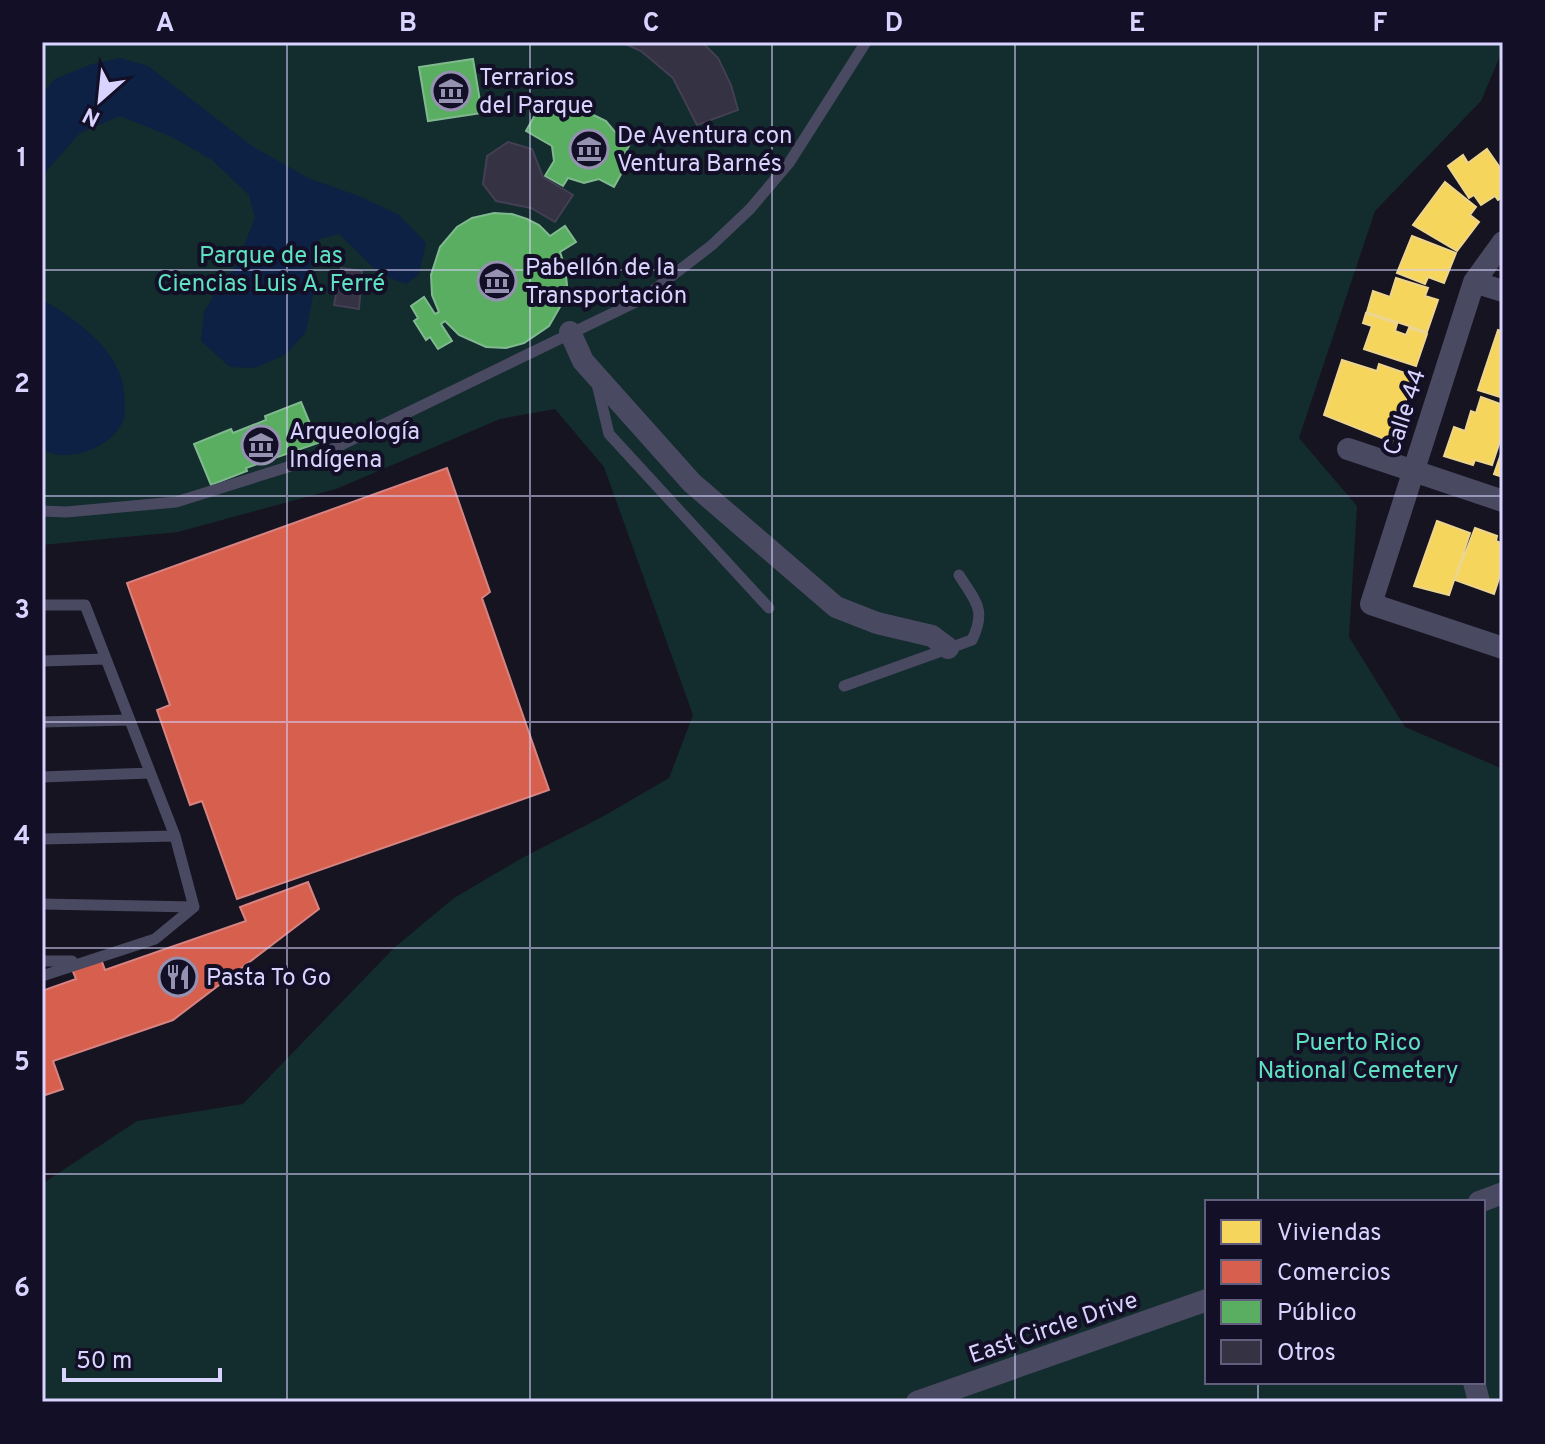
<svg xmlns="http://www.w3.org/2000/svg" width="1545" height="1444" font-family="Overpass,sans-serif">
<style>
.green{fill:#132c2d;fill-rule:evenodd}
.water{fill:#0d2144}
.homes{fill:#f6d55c;stroke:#edd58d;stroke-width:2}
.shops{fill:#d6604d;stroke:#d78382;stroke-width:2}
.public{fill:#5aae61;stroke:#80b990;stroke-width:2}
.building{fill:#343243;stroke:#433f54;stroke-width:2}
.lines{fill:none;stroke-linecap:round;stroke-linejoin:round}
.service{stroke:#4a4962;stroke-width:11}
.minor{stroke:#4a4962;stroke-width:22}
.grid{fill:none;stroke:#d9d4ff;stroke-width:2;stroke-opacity:0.55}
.labels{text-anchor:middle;stroke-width:8;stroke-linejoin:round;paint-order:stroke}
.poi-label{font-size:24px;fill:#d9d4ff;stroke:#130f26;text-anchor:start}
.park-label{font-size:24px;fill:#5fe0c0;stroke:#130f26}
.street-label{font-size:24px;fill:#d9d4ff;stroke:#130f26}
.neatline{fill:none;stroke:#d9d4ff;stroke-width:3}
.grid-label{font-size:26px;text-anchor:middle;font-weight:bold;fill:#d9d4ff}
</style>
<rect width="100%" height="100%" fill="#161421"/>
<path class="green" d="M42,42H1503V49L1481,101L1375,211L1299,438L1357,506L1349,637L1405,727L1503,769V1402H42V1184L137,1121L243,1104L395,947L454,898L522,858L602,817L669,778L693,715L604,467L555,409L500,419L336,489L178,532L42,545ZM1207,1202H1483V1382H1207Z"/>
<path class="water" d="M120,58L148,66L252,146L310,179L359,196L399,215L426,243L419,274L406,284L380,274L339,234L319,239L310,264L313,295L306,332L286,354L255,368L230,367L201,341L204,312L217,290L236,266L255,218L249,195L212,160L172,137L120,116L80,133L48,169L42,182V94L55,79L92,64Z
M42,299C72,318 112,343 122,381C124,389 126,410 124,418C115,447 67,465 42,449Z"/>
<path class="homes" d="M1487,149L1503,172V197L1498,200L1495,196L1481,205L1474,195L1469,198L1448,166L1463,155L1468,163Z
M1445,182L1476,207L1470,215L1479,222L1457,251L1413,225Z
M1412,236L1456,253L1444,283L1428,277L1425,284L1397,273Z
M1396,278L1428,288L1425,296L1438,300L1427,332L1367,312L1373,291L1390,297Z
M1366,313L1397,324L1395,331L1406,335L1409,328L1427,334L1416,366L1364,349L1372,326L1363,323Z
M1498,330L1503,332V398L1478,390Z
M1342,360L1377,371L1379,364L1414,376L1392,442L1324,415Z
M1481,397L1503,405V432L1492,465L1475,460L1473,465L1444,456L1454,427L1465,431L1471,411L1476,413Z
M1503,448V477L1494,474Z
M1437,521L1470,533L1449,595L1414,586Z
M1475,528L1497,536L1496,541L1503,544V566L1494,594L1455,580Z"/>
<path class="shops" d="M447,468L490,592L482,598L549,790L237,899L202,801L190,805L157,710L170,705L127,583Z
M308,882L319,909L173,1020L53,1061L63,1089L42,1096V991L76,979L72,969L101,959L105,970L246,921L240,907Z"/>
<path class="public" d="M473,59L482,113L428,121L419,67Z
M571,104L606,121L615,132L631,142L624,155L630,158L614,187L599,179L584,183L568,178L563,186L545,176L554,161L552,146L526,131L539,108L549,114L554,105L566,112Z
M494,213L512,214L527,219L539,225L550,236L565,226L576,242L560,252L565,267L567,285L564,300L549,326L524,343L506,348L486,347L459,335L445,321L441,324L452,341L438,349L430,337L426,340L414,321L418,318L411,306L424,297L435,314L439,312L432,295L431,275L440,247L457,227L472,218Z
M301,402L318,443L246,468L247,471L211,485L194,444L231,429L233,433L266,420L265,416Z"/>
<path class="building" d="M621,42H702L718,58L731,85L738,110L697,125L673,78L641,51Z
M508,142L532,149L543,177L573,195L555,222L531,208L496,201L483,184L487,156Z
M341,268L362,271L359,309L334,305Z"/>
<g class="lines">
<path class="service" d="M597,384L609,434L769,608
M42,511L66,512L176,502L310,460L642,299L712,245L750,209L789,163L866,42
M42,605H85L175,836L194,907
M42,661L106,659
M844,686L972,640C987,609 975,601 959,575
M42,722L130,720
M42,777L150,773
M42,839L175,836
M42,904L194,907
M42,961H72
M42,976L155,939L194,907"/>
<path class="minor" d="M1503,242L1474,282L1371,604L1503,648
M1474,282L1503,291
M570,332L583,361L692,483L836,607L877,623L932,636L948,648
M1348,449L1503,501
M1479,1202L1503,1193
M1474,1382L1479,1402
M917,1402L1207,1300"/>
</g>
<path class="grid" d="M287,42V1402M530,42V1402M772,42V1402M1015,42V1402M1258,42V1202M42,270H1503M42,496H1503M42,722H1503M42,948H1503M42,1174H1503M1258,1382V1402"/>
<defs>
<symbol id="museum-ring" viewBox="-11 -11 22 22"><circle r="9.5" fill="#130f26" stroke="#9591b1" stroke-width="1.5"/><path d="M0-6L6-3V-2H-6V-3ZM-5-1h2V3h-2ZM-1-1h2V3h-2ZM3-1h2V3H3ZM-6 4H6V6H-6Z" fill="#9591b1"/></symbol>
<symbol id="restaurant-ring" viewBox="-11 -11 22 22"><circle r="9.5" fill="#130f26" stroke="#9591b1" stroke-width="1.5"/><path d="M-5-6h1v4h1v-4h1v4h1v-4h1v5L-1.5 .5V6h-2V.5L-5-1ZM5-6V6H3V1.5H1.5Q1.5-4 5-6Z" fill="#9591b1"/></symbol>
</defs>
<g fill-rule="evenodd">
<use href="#museum-ring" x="429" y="69" width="44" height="44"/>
<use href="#museum-ring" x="567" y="127" width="44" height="44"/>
<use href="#museum-ring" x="475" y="259" width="44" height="44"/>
<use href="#museum-ring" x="239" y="423" width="44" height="44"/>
<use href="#restaurant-ring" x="156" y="955" width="44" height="44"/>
</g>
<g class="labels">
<g class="poi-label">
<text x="479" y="85">Terrarios<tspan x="479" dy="28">del Parque</tspan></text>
<text x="617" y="143">De Aventura con<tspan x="617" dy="28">Ventura Barnés</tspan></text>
<text x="525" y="275">Pabellón de la<tspan x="525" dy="28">Transportación</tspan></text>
<text x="289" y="439">Arqueología<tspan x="289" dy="28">Indígena</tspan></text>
<text x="206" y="985">Pasta To Go</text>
</g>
<g class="park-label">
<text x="271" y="263">Parque de las<tspan x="271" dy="28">Ciencias Luis A. Ferré</tspan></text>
<text x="1358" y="1050">Puerto Rico<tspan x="1358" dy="28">National Cemetery</tspan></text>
</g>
<g class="street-label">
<text transform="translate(1404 412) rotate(-72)" y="8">Calle 44</text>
<text transform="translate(1053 1327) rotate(-19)" y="8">East Circle Drive</text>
</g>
</g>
<rect width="1545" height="1444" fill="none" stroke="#130f26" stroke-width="88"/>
<rect x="1205" y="1200" width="280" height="184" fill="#130f26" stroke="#625e7d" stroke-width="2"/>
<rect x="1221" y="1220" width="40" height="24" fill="#f6d55c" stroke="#625e7d" stroke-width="2"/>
<text x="1277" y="1240" font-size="24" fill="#d9d4ff">Viviendas</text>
<rect x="1221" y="1260" width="40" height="24" fill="#d6604d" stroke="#625e7d" stroke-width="2"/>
<text x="1277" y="1280" font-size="24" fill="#d9d4ff">Comercios</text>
<rect x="1221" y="1300" width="40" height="24" fill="#5aae61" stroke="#625e7d" stroke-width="2"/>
<text x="1277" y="1320" font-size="24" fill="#d9d4ff">Público</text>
<rect x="1221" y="1340" width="40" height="24" fill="#343243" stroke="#625e7d" stroke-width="2"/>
<text x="1277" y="1360" font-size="24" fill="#d9d4ff">Otros</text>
<g transform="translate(100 100) rotate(207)" stroke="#130f26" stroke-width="6" paint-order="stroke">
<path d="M0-6L14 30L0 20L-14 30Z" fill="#d9d4ff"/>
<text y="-12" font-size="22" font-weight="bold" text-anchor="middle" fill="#d9d4ff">N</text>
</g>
<path d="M64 1368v12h156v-12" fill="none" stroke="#d9d4ff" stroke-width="4"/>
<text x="76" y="1368" font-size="24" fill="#d9d4ff" stroke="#130f26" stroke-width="6" paint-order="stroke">50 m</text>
<rect x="44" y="44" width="1457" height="1356" class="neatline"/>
<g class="grid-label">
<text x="165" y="31">A</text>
<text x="408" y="31">B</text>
<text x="651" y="31">C</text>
<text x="894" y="31">D</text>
<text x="1137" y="31">E</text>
<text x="1380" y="31">F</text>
<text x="22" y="166">1</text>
<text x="22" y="392">2</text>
<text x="22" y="618">3</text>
<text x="22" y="844">4</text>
<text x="22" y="1070">5</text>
<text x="22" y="1296">6</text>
</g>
</svg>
